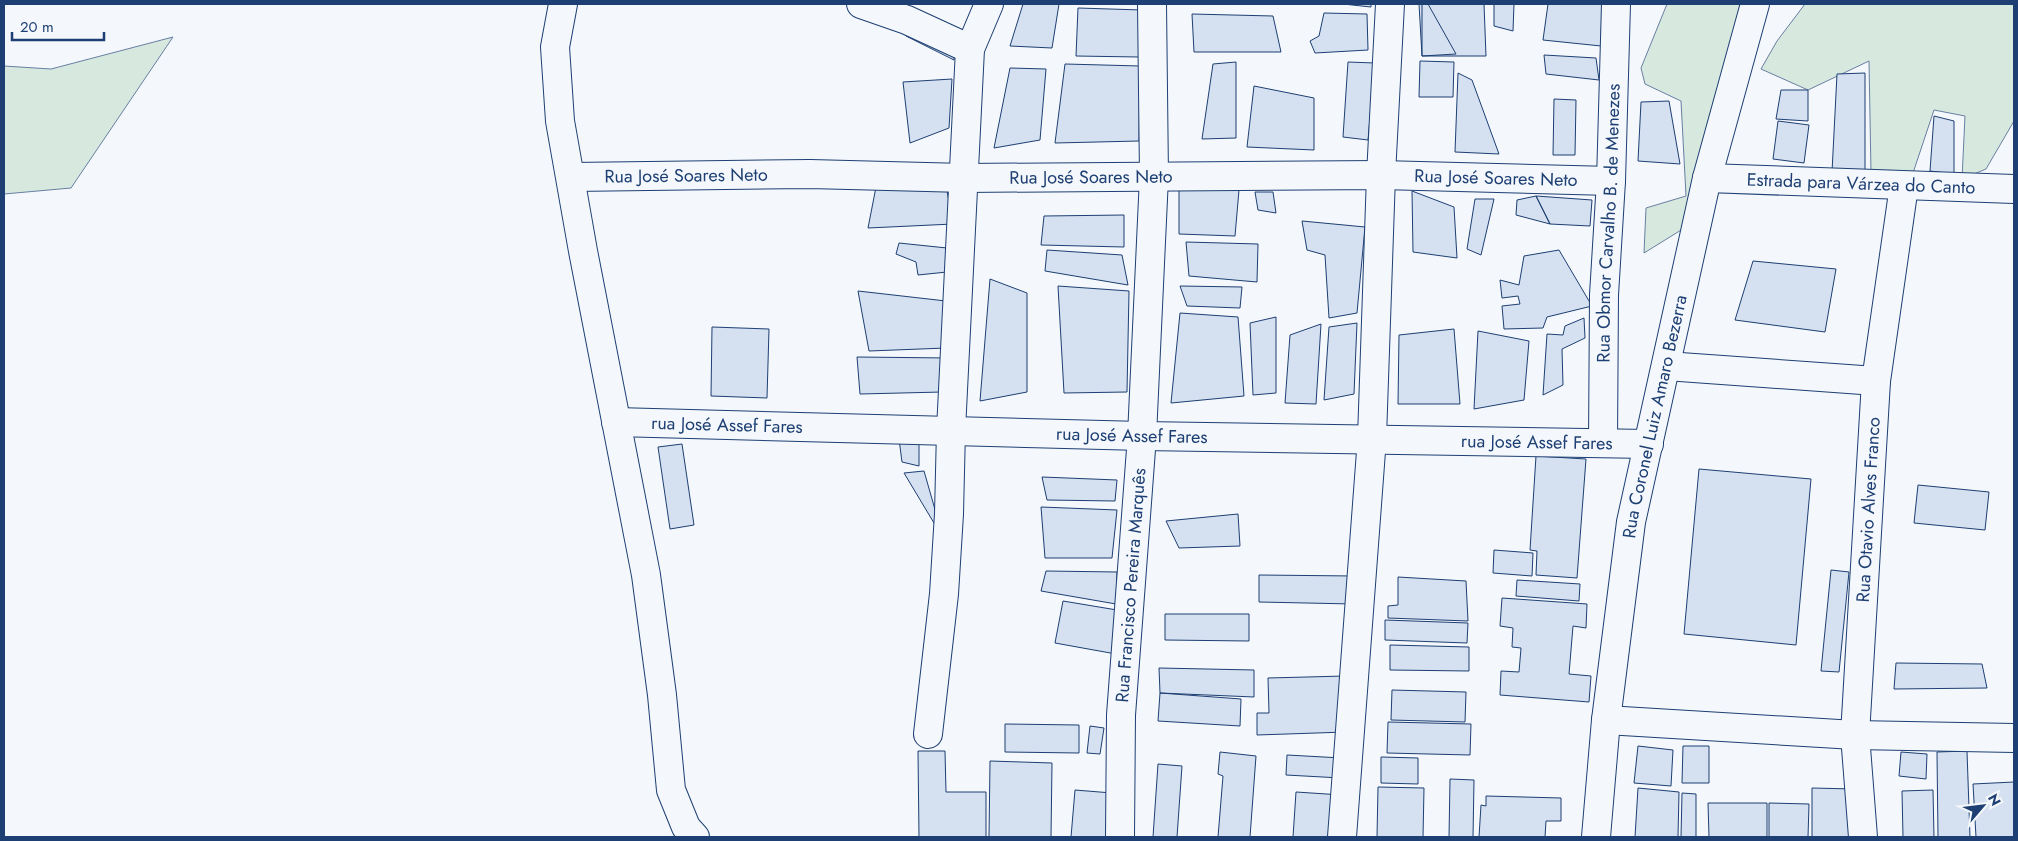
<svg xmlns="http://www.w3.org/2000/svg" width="2018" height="841" font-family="Jost,sans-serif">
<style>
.green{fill:#d7e8df;stroke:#687fa3}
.building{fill:#d5e0f0;stroke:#1d3f73}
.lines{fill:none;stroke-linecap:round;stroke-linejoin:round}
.minor-casing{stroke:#1d3f73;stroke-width:30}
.minor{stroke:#f4f7fb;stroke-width:28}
.labels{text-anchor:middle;stroke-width:4;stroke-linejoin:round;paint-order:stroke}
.street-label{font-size:18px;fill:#1d3f73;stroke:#f4f7fb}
</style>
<rect width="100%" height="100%" fill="#f4f7fb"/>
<path class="green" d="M1667,4H1744L1686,227L1644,253L1646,208L1686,196L1681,101L1645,84L1641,68Z
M1805,4H2014V121L1986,169L1962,179L1965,116L1934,110L1912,176L1871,173L1869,61L1808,90L1761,69L1777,41Z
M173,37L71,188L4,194V66L51,69Z"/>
<path class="building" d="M1023,4H1059L1052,48L1010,46Z
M1343,4H1371V7Z
M1419,4H1428L1456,54L1422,56Z
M1422,4H1484L1486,56H1422Z
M1494,4H1514L1513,31L1494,26Z
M1548,4H1602L1601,46L1543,40Z
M1078,8L1142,10L1139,57L1076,56Z
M1324,13L1367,14L1368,50L1315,53L1310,41L1319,36Z
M1192,14L1273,16L1281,52H1194Z
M907,20L954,49V60L906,36Z
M1544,55L1596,58L1599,80L1546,74Z
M1420,61L1454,62L1453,97H1419Z
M1236,62V138L1202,139L1213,64Z
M1348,62L1375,63L1368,140L1343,137Z
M1065,64L1140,66L1139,141L1055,143Z
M1010,68L1046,69L1040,140L994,148Z
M1458,73L1472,80L1499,154L1455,152Z
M1865,73V175L1832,172L1837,74Z
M952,79L949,128L910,143L903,82Z
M1254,86L1314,98V150L1247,147Z
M1781,90H1808V121L1776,119Z
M1554,99L1576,100L1575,155H1553Z
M1669,101L1680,164L1638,161L1641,102Z
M1934,116L1954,121V174L1930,171Z
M1778,121L1809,125L1804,163L1773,159Z
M876,187L947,191L953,224L868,228Z
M1179,190H1239L1235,236L1179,234Z
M1412,191L1454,207L1457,258L1413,252Z
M1255,192H1273L1276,213L1258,210Z
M1536,196L1550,224L1516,215L1517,200Z
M1536,196L1592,200L1590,226L1550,224Z
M1475,199H1494L1481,255L1467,249Z
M1124,215V247L1041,245L1044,216Z
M1302,221L1365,227L1357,313L1329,318L1325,255L1307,250Z
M1186,242L1258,244L1257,282L1189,276Z
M899,243L947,248V272L918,275L916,262L896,254Z
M1047,250L1122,255L1128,285L1045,271Z
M1559,250L1592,306L1547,317L1543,328L1504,329L1502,306L1520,304L1518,296L1502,298L1500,280L1519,285L1524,256Z
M1753,261L1836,269L1825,332L1735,320Z
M990,279L1027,293V392L980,401Z
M1058,286L1129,291L1127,392L1064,393Z
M1180,286L1242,287L1240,308L1187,306Z
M858,291L946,301V348L869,351Z
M1180,313L1238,317L1244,396L1171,403Z
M1276,317V393L1253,395L1250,323Z
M1584,318L1585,338L1562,349L1563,385L1543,395L1547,334L1563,335L1565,326Z
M1357,323L1354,394L1324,400L1329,327Z
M1321,324L1316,404L1285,403L1290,335Z
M712,327L769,329L767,398L711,396Z
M1454,329L1460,404H1398L1399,335Z
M1478,331L1529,341L1524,400L1474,409Z
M857,357L949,358L942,392L860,394Z
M919,438V466L902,462L899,439Z
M682,444L694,525L670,529L658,447Z
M1536,456L1586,459L1577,578L1536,575L1537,551L1530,550Z
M1699,469L1811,479L1796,645L1684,634Z
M924,471L940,527L934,523L904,473Z
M1042,477L1117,480L1115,501L1047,500Z
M1918,485L1989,492L1985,530L1914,523Z
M1041,507L1117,510L1112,558H1045Z
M1238,514L1240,546L1179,548L1166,521Z
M1494,550L1533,553L1532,576L1493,573Z
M1831,570L1849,572L1839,672L1821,671Z
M1046,571L1117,572L1116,604L1041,591Z
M1259,575L1354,576L1353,604L1259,602Z
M1398,577L1466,581L1468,621L1388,618V606L1398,605Z
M1517,580L1580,584L1579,601L1516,596Z
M1502,598L1587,604L1586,628L1573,626L1569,674L1591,676L1589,702L1500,695L1501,671L1519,672L1521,648L1512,647L1513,628L1500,626Z
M1063,601L1123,611L1116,654L1055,643Z
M1165,614H1249V641L1165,640Z
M1385,620L1468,623L1467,643L1385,640Z
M1390,645L1469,647V671L1390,670Z
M1896,663L1982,664L1987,688L1894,689Z
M1159,668L1254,670V697L1160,693Z
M1345,676L1346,732L1257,735V713H1269L1268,678Z
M1392,690L1466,692L1465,722L1391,720Z
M1160,693L1241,699L1240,726L1158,721Z
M1388,722L1471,724L1470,755L1387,753Z
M1005,724L1079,725V753L1005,752Z
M1090,726L1104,728L1100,754L1087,753Z
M1638,746L1673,750L1671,786L1634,783Z
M1683,746H1709V783H1682Z
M918,751H945L946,792H986V837H919Z
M1967,751L1970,837H1938L1937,752Z
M1220,752L1256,756L1250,837H1218L1223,776L1218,774Z
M1901,752L1927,754L1926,779L1899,776Z
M1287,755L1342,758L1341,778L1286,775Z
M1381,757L1418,758V784L1381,783Z
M990,761L1052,763L1051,837H989Z
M1158,764L1182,766L1177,837H1153Z
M1450,779L1474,780L1473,837H1449Z
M2014,782V837H1976L1973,784Z
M1378,787L1424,788L1423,837H1377Z
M1638,788L1679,792L1678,837H1635Z
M1812,788L1854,789V837H1812Z
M1075,790L1112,793L1108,837H1071Z
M1933,790L1934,837H1903L1902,791Z
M1296,792L1342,795L1340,837H1293Z
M1682,793L1696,794V837H1681Z
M1486,796L1561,798V821H1546L1545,837H1479L1481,805L1486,806Z
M1708,803H1767V837H1709Z
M1769,803L1809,804L1808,837H1769Z"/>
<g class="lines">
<defs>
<g id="minor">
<path d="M563,4L555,47L560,121L583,251L646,575L662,695L671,790L686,827L695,837"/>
<path d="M861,4L907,20L970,49"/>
<path id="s1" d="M571,177L810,174L965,178L1381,175L1611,181"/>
<path id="s2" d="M1707,178L2014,189"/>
<path d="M1666,366L1876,381"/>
<path id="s3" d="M616,422L1142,436L1649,444"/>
<path id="s4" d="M1603,443L1604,295L1611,181L1616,4"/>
<path d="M1606,720L1855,735L2014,738"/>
<path d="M928,734L944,594L949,514L951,430L970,49L989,4"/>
<path id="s5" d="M1120,837L1121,715L1142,436L1154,177L1152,4"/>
<path d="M1342,837L1372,438L1381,175L1390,4"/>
<path id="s6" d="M1596,837L1606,720L1631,522L1707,178L1755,4"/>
<path id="s7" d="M1863,837L1855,735L1876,381L1904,186"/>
</g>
</defs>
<use href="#minor" class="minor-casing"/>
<use href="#minor" class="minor"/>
</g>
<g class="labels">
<g class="street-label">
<text dy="6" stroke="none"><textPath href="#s1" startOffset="115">Rua José Soares Neto</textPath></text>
<text dy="6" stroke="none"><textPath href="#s1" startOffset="520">Rua José Soares Neto</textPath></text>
<text dy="6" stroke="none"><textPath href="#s1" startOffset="925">Rua José Soares Neto</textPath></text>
<text dy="6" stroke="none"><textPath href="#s2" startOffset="154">Estrada para Várzea do Canto</textPath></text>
<text dy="6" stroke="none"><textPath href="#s4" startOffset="220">Rua Obmor Carvalho B. de Menezes</textPath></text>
<text dy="6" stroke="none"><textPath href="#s6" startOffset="425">Rua Coronel Luiz Amaro Bezerra</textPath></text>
<text dy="6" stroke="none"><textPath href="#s3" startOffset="111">rua José Assef Fares</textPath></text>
<text dy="6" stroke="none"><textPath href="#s3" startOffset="516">rua José Assef Fares</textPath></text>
<text dy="6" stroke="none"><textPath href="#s3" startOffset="921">rua José Assef Fares</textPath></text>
<text dy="6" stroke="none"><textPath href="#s7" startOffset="328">Rua Otavio Alves Franco</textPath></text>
<text dy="6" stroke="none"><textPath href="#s5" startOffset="252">Rua Francisco Pereira Marquês</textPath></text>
</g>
</g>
<rect width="2018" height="841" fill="none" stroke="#1d3f73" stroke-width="10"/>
<g transform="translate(1983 806) rotate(62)" stroke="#f4f7fb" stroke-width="4" paint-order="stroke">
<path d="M0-4L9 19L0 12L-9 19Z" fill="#1d3f73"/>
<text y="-8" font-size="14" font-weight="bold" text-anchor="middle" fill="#1d3f73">N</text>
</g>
<path d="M12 32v8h92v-8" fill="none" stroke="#1d3f73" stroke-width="2.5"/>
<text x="20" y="32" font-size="15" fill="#1d3f73" stroke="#f4f7fb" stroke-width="4" paint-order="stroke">20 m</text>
</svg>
